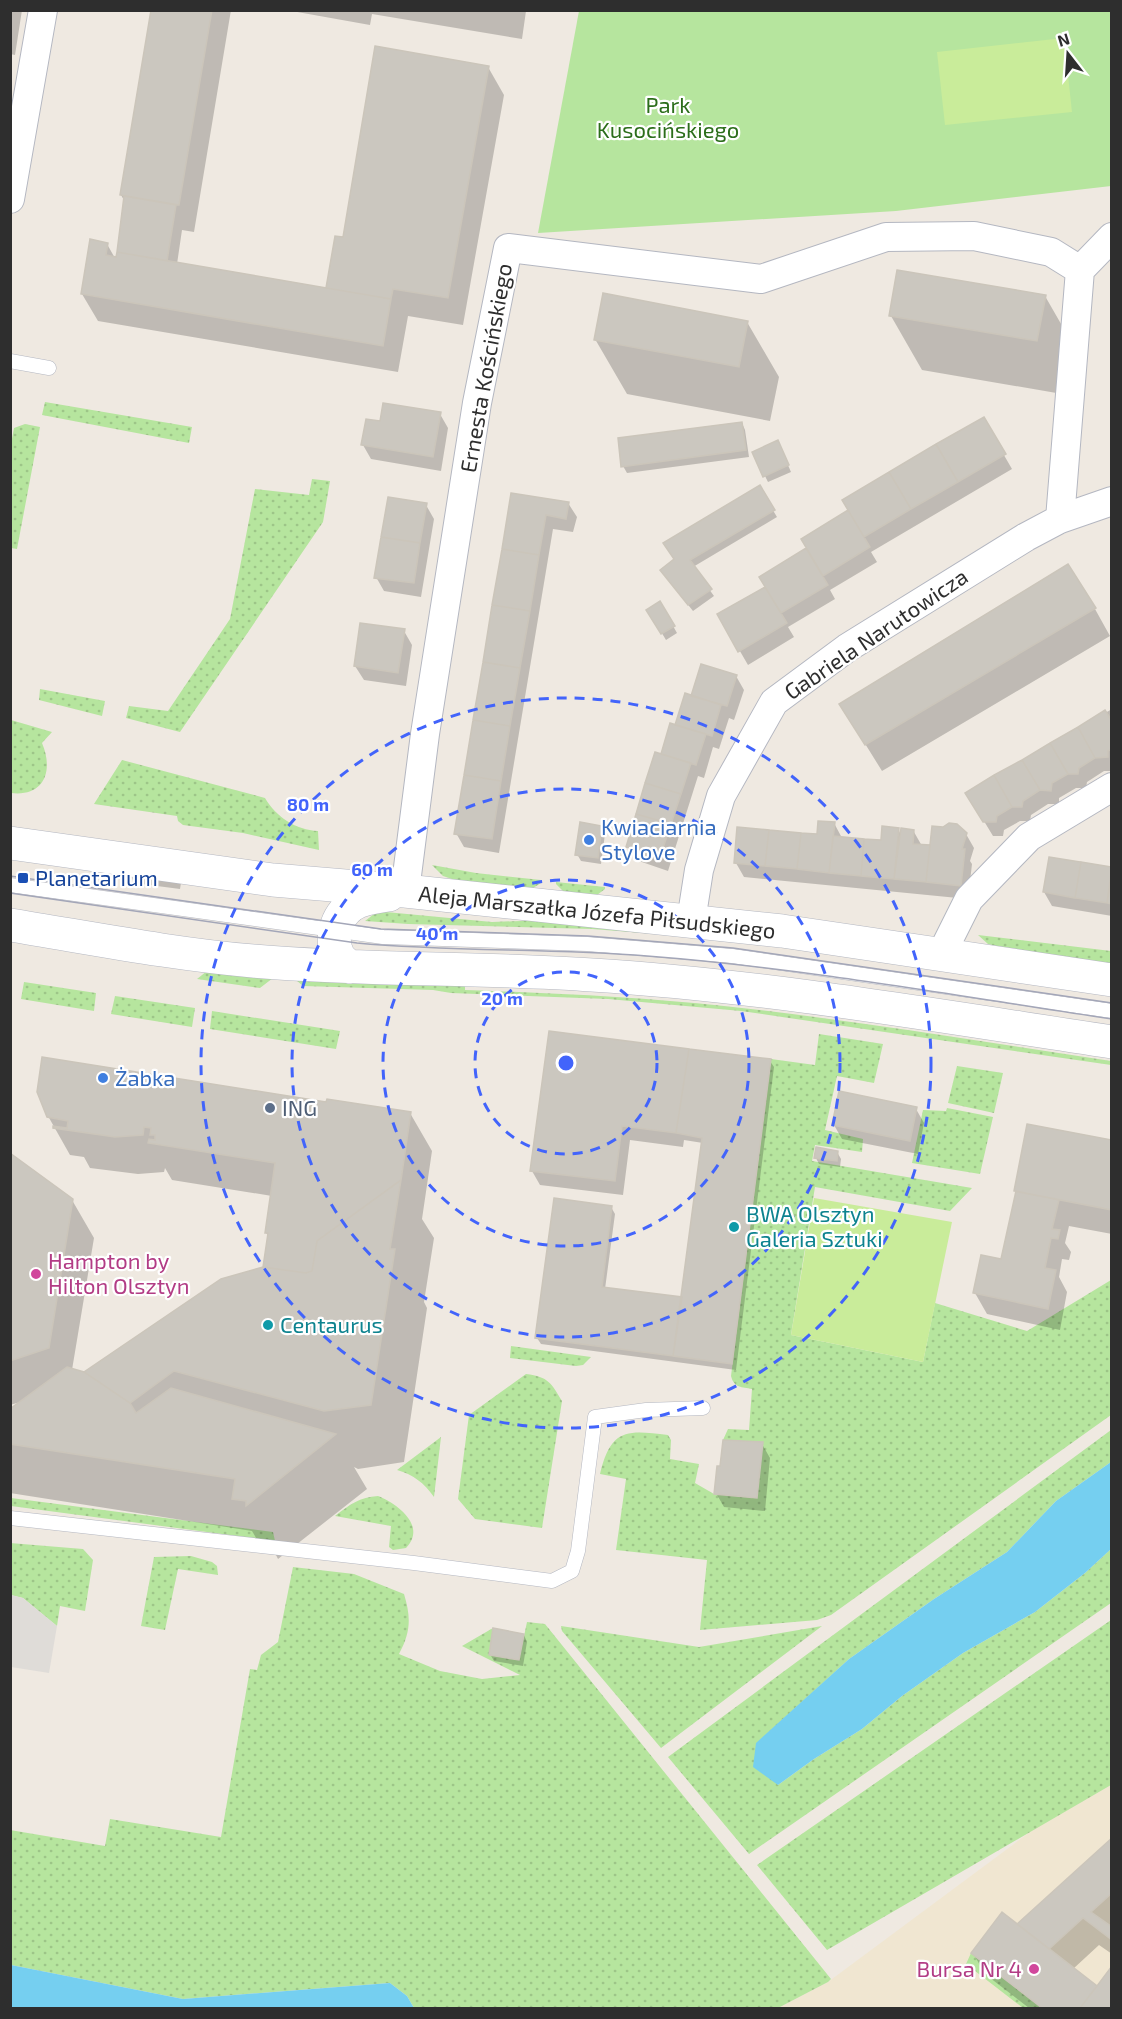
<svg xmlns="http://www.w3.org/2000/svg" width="1122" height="2019" font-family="'Exo 2',sans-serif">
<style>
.education{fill:#f0e6d1}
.grass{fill:url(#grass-dots)}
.park{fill:#b6e59e}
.pitch{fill:#c9ec9a}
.plaza{fill:#dfdcd8}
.water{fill:#75cff0}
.shadow{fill:#0003}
.building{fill:#cbc7bf;stroke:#cbc5ba;stroke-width:1.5}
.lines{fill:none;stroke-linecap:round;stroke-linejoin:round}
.lane-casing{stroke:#b4b7c1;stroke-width:15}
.street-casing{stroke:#b4b7c1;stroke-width:30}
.secondary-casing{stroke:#b4b7c1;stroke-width:34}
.lane{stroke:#fff;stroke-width:14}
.street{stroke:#fff;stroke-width:28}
.secondary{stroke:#fff;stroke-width:33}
.tram{stroke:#a3a6b8;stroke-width:1.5}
.ring{fill:none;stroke:#4264fb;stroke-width:3;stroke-dasharray:10 8}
.shop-dot{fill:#3f7fe0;stroke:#fff;stroke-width:2}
.transit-dot{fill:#1a4fb4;stroke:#fff;stroke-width:2}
.service-dot{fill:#5c6f8a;stroke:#fff;stroke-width:2}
.culture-dot{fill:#0f9aa8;stroke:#fff;stroke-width:2}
.hotel-dot{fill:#d1479c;stroke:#fff;stroke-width:2}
.labels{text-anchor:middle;stroke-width:4.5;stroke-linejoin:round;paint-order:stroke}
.park-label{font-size:22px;fill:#2c6e1b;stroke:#fff}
.street-label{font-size:22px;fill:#2e2e2e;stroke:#fff}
.shop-label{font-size:22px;fill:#366cbe;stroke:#fff;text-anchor:start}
.transit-label{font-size:22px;fill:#164399;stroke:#fff;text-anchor:start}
.service-label{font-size:22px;fill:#4e5e75;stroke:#fff;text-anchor:start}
.culture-label{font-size:22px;fill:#0d838f;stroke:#fff;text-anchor:start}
.hotel-label{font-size:22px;fill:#b23c85;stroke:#fff;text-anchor:start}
.centre{fill:#4264fb;stroke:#fff;stroke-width:3}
.ring-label{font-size:18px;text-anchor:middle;font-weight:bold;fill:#4264fb;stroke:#fff;stroke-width:4.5;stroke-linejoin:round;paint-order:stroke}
</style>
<defs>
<pattern id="grass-dots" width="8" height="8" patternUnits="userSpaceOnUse" patternTransform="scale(1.5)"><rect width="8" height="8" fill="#b6e59e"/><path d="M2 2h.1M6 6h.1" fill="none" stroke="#9dc588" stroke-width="1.8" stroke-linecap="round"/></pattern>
</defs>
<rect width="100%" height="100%" fill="#efe9e1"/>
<path class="education" d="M1111,1785V2008H778L828,1982L1034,1829Z"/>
<path class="grass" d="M45,402L192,427L189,443L42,415Z
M25,424L40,427L17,549L11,548V444L14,428Z
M312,479L330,481L323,522L180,732L126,718L129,706L168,711L230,619L255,489L309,495Z
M40,689L105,701L102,716L39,700Z
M11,720L52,732L42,743C54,771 44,797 11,793Z
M122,760L265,798C276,817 296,830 318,831L319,850L243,833L183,825L178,821L177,816L94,804Z
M432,865L476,873L541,880V883L533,888L455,880L443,876Z
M556,882L605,887V889L597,895L563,891L556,884Z
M386,912L492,922L570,919L1111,989V996L778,947L656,934L592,929L408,924L365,921L374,914Z
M978,935L1111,951V964L997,946L988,944Z
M207,971L273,978L260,988L197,979Z
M296,980L465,986V990C551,993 638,997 724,1006C854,1020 983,1042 1111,1061V1065L741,1011L608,999L451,993L433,990L303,986Z
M24,982L96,993L94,1011L21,999Z
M115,996L195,1008L192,1027L111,1014Z
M212,1011L340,1031L336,1049L210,1029Z
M819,1034L883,1044L874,1083L837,1076L825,1130L863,1139L862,1152L815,1145L812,1161L972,1188L950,1211L815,1187L791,1335L923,1362L935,1303L1027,1331L1111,1280V1415L831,1615L817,1620L700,1630L707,1560L616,1550L626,1479L600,1474C611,1428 627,1430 668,1435L671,1440L670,1459L699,1464L695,1483L714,1494L757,1497L763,1442L723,1440L728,1429L749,1430L752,1389C742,1387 734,1388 731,1376L771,1059L815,1065Z
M957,1066L1003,1073L994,1113L948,1103Z
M947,1108L993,1117L980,1174L912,1163L923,1110L946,1111Z
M511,1346L591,1357L583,1365L576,1366L510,1358Z
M526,1374C549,1377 551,1383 562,1401L542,1528L475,1519L458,1499L469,1415Z
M1111,1430V1462L1056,1501L1007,1552L934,1599L849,1659L757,1743L778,1785L814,1759L862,1729L902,1696L963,1653L1035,1612L1085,1573L1111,1549V1603L749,1854L668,1757Z
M441,1437L434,1497C424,1483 414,1475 397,1470Z
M378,1496C398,1504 427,1526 406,1548L393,1550L389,1547L391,1526L335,1516C349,1505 360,1497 378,1496Z
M11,1498L273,1532L275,1541L11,1506Z
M10,1543L83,1549L93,1560L85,1611L60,1606L57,1626L23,1598L11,1595Z
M191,1556L212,1562L217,1566L218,1575L178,1569L165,1630L141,1626L154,1557Z
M293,1567L354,1574L404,1594C411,1617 411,1632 399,1654L440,1671L482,1679L520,1675L462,1646L493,1628L489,1655L519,1660L527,1622L545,1624L831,1979L828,1982L778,2008H414L407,1996L390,1983L183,1999L11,1965L10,1830L105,1846L110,1819L221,1837L250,1669L257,1670L261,1655L278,1642Z
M1111,1620V1785L827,1950L757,1865Z
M561,1626L699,1647L822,1626L661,1748L562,1631Z
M971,1953L1042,2008H1023L966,1964Z"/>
<path class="park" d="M579,11H1111V186L896,211L538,233Z"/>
<path class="pitch" d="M1064,38L1072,112L945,125L937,52Z
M814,1198L952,1222L923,1362L791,1335Z"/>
<path class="plaza" d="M11,1595L23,1598L57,1626L49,1673L11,1667Z"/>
<path class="water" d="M1111,1462V1549L1085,1573L1035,1612L963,1653L902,1696L862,1729L814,1759L778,1785L753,1767L756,1743L849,1659L934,1599L1007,1552L1056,1501Z
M11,1965L183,1999L390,1983L407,1996L414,2008H11Z"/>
<path class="shadow" d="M10,10H22L15,55L10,54Z
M153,10H231L194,232L182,230L177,264L327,289L344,239L488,67L504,95L463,325L408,316L398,372L98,321L82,294L107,244L116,260L125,202L121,195Z
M286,10H526V11L522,39L372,14L370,25Z
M1045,296L1076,350L1068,395L922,370L891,316Z
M747,322L779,377L770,421L627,394L595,339Z
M440,414L448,428L441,471L371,459L363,445L381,423Z
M983,419L1012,469L871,552L877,562L830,590L835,599L788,627L794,637L748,665L719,615L767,587L761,577L808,549L850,511Z
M742,423L745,430L749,457L627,473L623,466Z
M781,449L791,472L768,482L765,476Z
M759,487L777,517L693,567L714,596L693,611L666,577L676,559Z
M512,494L568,503L577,517L573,532L553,529L499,853L464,847L456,833Z
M426,505L434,519L421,597L384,591L376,577Z
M660,603L677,633L666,640L648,610Z
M1095,609L1110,636L882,771L841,705Z
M404,631L412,645L406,686L364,680L355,666Z
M736,676L744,690L734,720L729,718L719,749L713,747L704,778L698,776L668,871L636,860L628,846L662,756L676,726L692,698Z
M1112,709V771H1104L1087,782L1086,788H1076L1059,798V804H1048L1031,815L1030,821H1020L1004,830L1003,836H993L967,793Z
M834,823L842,838L882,842L898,829L901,835L914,832L922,846L931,847L966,834L974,848L970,861L972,864L968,899L744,877L736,863L818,836Z
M601,827L605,834L601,864L581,861L577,854Z
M1112,869V916L1052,906L1044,892Z
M131,876L181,883L180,889L134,883Z
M688,1051L770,1061L774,1067L736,1370L541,1344L537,1338L611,1207L615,1214L605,1289L683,1299L703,1143L684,1140L683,1147L630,1140L623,1195L540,1185L532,1171Z
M327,1104L410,1113L432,1151L422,1219L434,1238L424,1302L427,1308L404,1462L358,1469L354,1467L367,1489L278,1559L276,1555L265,1553L252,1531L10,1493V1411L24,1401L10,1405V1155L72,1200L94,1238L72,1370L83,1374L264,1268L269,1237L266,1233L272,1196L172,1180L165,1168L164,1172L138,1174L90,1168L84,1157L70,1155L48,1116Z
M916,1109L924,1123L918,1154L842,1139L834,1125Z
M1112,1142V1234L1069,1226L1065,1243L1071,1252L1069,1260L1062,1259L1059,1277L1067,1292L1060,1330L987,1314L975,1293L1003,1260L1017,1193Z
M837,1152L841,1159L840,1167L819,1164L816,1158Z
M762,1444L770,1458L765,1511L724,1507L716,1493L721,1467Z
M524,1635L527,1642L523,1666L494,1661L490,1654Z
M1112,1841V1954L1099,1945L1073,1969L1097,1989L1112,1969V2008H1029L985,1974L973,1953L1017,1926Z"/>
<path class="building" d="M151,10H212L179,205L120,195Z
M375,46L489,66L448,298L393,289L391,299L326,288L335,236L343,237Z
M124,196L176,205L167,261L117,252Z
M90,239L108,243L106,255L116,257L117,252L391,299L383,346L81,294Z
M897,270L1046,295L1037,341L889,316Z
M603,293L748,321L739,367L594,340Z
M383,403L441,412L433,457L361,445L366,419L380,421Z
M984,417L1006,454L958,482L936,444Z
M742,422L746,450L621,467L618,438Z
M778,440L789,465L763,477L752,452Z
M936,444L958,482L911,509L889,472Z
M889,472L911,509L864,537L842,500Z
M760,485L775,510L690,560L712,589L688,605L660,570L674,559L663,543Z
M511,493L569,502L566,519L546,515L539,555L502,549Z
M388,497L427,503L420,543L381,537Z
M848,510L870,547L823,576L801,539Z
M381,537L420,543L414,583L374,578Z
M806,548L828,585L781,613L759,577Z
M502,549L539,555L530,611L492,605Z
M1068,564L1096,608L865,745L839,704Z
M765,587L787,623L738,652L717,614Z
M660,601L675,626L661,634L646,610Z
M492,605L530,611L520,668L483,662Z
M360,623L405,629L398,673L354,666Z
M483,662L520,668L510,726L473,720Z
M701,664L737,675L727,706L691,696Z
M685,693L721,705L712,736L675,725Z
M1105,710L1112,721V749L1108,751V757L1095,758L1078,727Z
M473,720L510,726L501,781L464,775Z
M670,723L706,734L696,765L661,754Z
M1078,727L1095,758L1079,768L1078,774H1068L1050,743Z
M1050,743L1068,774L1052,783L1051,791L1040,790L1022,760Z
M655,752L691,763L681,794L645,783Z
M1022,760L1040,790L1023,801L1022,807H1012L994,775Z
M464,775L501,781L492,839L454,834Z
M994,775L1012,807L997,816L996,822H983L965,793Z
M645,783L681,794L671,824L636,814Z
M636,814L671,824L660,857L626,847Z
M818,821L835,822L829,873L797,869L801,833L817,834Z
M580,822L602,826L598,858L575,855Z
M949,823L957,824L967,833L962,849H965L961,886L926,882L932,826L943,827Z
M882,826L899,828L894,879L861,876L864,839L881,840Z
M737,827L769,830L765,866L734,863Z
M901,828L914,830L913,844L930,845L926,882L894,879Z
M769,830L801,833L797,869L765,866Z
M833,836L864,839L861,876L829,873Z
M1049,857L1081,862L1075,898L1043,892Z
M1081,862L1112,867L1107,903L1075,898Z
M1112,874V904L1107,903Z
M549,1031L689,1049L676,1133L622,1126L615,1181L530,1171Z
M689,1049L771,1059L732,1364L673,1356L702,1138L676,1133Z
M42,1057L326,1102L327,1099L411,1112L401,1180L317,1241L312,1271L306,1273L263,1267L268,1233H265L275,1163L148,1143L149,1139L155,1140V1135H150L151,1128L144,1127L143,1135L115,1137L53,1128V1126L67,1128L68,1121L47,1117L37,1092Z
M839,1091L917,1107L910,1141L832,1125Z
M1027,1124L1112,1140V1210L1014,1191Z
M816,1147L838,1151L837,1161L814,1158Z
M10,1153L73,1199L49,1348L10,1361Z
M401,1180L390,1249H395L371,1405L324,1411L174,1371L130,1403L84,1372L221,1279L263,1267L306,1273L312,1271L317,1241Z
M1016,1191L1059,1200L1052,1229L1060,1230L1058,1239L1051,1238L1045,1268L1056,1270L1048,1309L973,1293L981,1255L1001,1259Z
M554,1198L612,1206L602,1287L682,1297L673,1356L535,1338Z
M67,1367L84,1372L130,1403L136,1413L171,1388L336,1434L246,1506V1501L232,1499L235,1479L10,1444V1409Z
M723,1440L763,1442L757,1498L714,1494L717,1466H720Z
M493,1628L524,1634L519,1660L489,1655Z
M1112,1838V1893L1091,1912L1112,1927V1940L1083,1918L1049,1949L1017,1924Z
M1002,1912L1097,1986L1080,2008H1042L971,1953Z
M1112,1966V2008H1080L1097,1986Z"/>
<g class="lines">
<defs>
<path id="lane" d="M10,361L49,368
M10,885L383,937L587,944L732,956L1112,1011
M10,1518L414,1563L552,1581L572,1571L578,1551L595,1417L646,1410L703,1408"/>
<path id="street" d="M10,199L43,10
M1060,519L1080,270L1112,237
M405,891L425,734L477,403L508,248L761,279L886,237L974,236L1051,252L1080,270
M691,921L699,870L721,796L774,702L847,648L1026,537L1060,519L1112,501
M941,955L969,899L1029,837L1112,787"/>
<path id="secondary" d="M10,843L273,880L405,891L782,931L1112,980
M10,925C91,938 172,954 253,961C366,971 479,967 592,975C767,986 939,1016 1112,1042
M350,967C346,964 342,961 339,957C329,940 336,916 352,905C363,898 376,897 389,895"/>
</defs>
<use href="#lane" class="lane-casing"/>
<use href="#street" class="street-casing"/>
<use href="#secondary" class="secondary-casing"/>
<use href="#lane" class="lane"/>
<use href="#street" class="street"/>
<use href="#secondary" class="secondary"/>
<path class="tram" d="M10,876L381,929L588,936L733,948L1112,1003
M10,893L357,943C453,952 550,948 647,956C803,968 957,996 1112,1019"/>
</g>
<g class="ring">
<circle cx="566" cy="1063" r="91"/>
<circle cx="566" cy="1063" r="183"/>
<circle cx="566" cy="1063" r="274"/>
<circle cx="566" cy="1063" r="365"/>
</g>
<g class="shop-dot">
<circle cx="589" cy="840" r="6"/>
<circle cx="103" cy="1078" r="6"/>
</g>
<rect class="transit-dot" x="17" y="872" width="12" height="12" rx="3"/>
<circle class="service-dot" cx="270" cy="1108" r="6"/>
<g class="culture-dot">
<circle cx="734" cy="1227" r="6"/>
<circle cx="268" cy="1325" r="6"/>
</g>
<g class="hotel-dot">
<circle cx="36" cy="1274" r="6"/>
<circle cx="1034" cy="1969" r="6"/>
</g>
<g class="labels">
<g class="park-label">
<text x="668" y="113">Park<tspan x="668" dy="25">Kusocińskiego</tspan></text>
</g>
<g class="street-label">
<text transform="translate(486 368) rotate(-80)" y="8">Ernesta Kościńskiego</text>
<text transform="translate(876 634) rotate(-34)" y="8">Gabriela Narutowicza</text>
<text transform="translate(597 912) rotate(6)" y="8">Aleja Marszałka Józefa Piłsudskiego</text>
</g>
<g class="shop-label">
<text x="601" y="835">Kwiaciarnia<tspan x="601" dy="25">Stylove</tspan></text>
<text x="115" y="1086">Żabka</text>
</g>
<g class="transit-label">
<text x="35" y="886">Planetarium</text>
</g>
<g class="service-label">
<text x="282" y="1116">ING</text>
</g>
<g class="culture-label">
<text x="746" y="1222">BWA Olsztyn<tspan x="746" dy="25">Galeria Sztuki</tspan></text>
<text x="280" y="1333">Centaurus</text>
</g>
<g class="hotel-label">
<text x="48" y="1269">Hampton by<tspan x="48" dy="25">Hilton Olsztyn</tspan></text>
<text x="1022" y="1977" text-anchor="end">Bursa Nr 4</text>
</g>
</g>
<circle cx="566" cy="1063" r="9" class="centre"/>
<g class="ring-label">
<text x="308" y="811">80 m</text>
<text x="372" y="876">60 m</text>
<text x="437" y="940">40 m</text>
<text x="502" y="1005">20 m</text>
</g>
<rect width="1122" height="2019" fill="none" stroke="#2e2e2e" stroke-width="24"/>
<g transform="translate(1068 54) rotate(343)" stroke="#ffffff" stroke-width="4.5" paint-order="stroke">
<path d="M0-4.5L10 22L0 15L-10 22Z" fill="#2e2e2e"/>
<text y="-9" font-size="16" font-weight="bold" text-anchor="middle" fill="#2e2e2e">N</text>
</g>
</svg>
